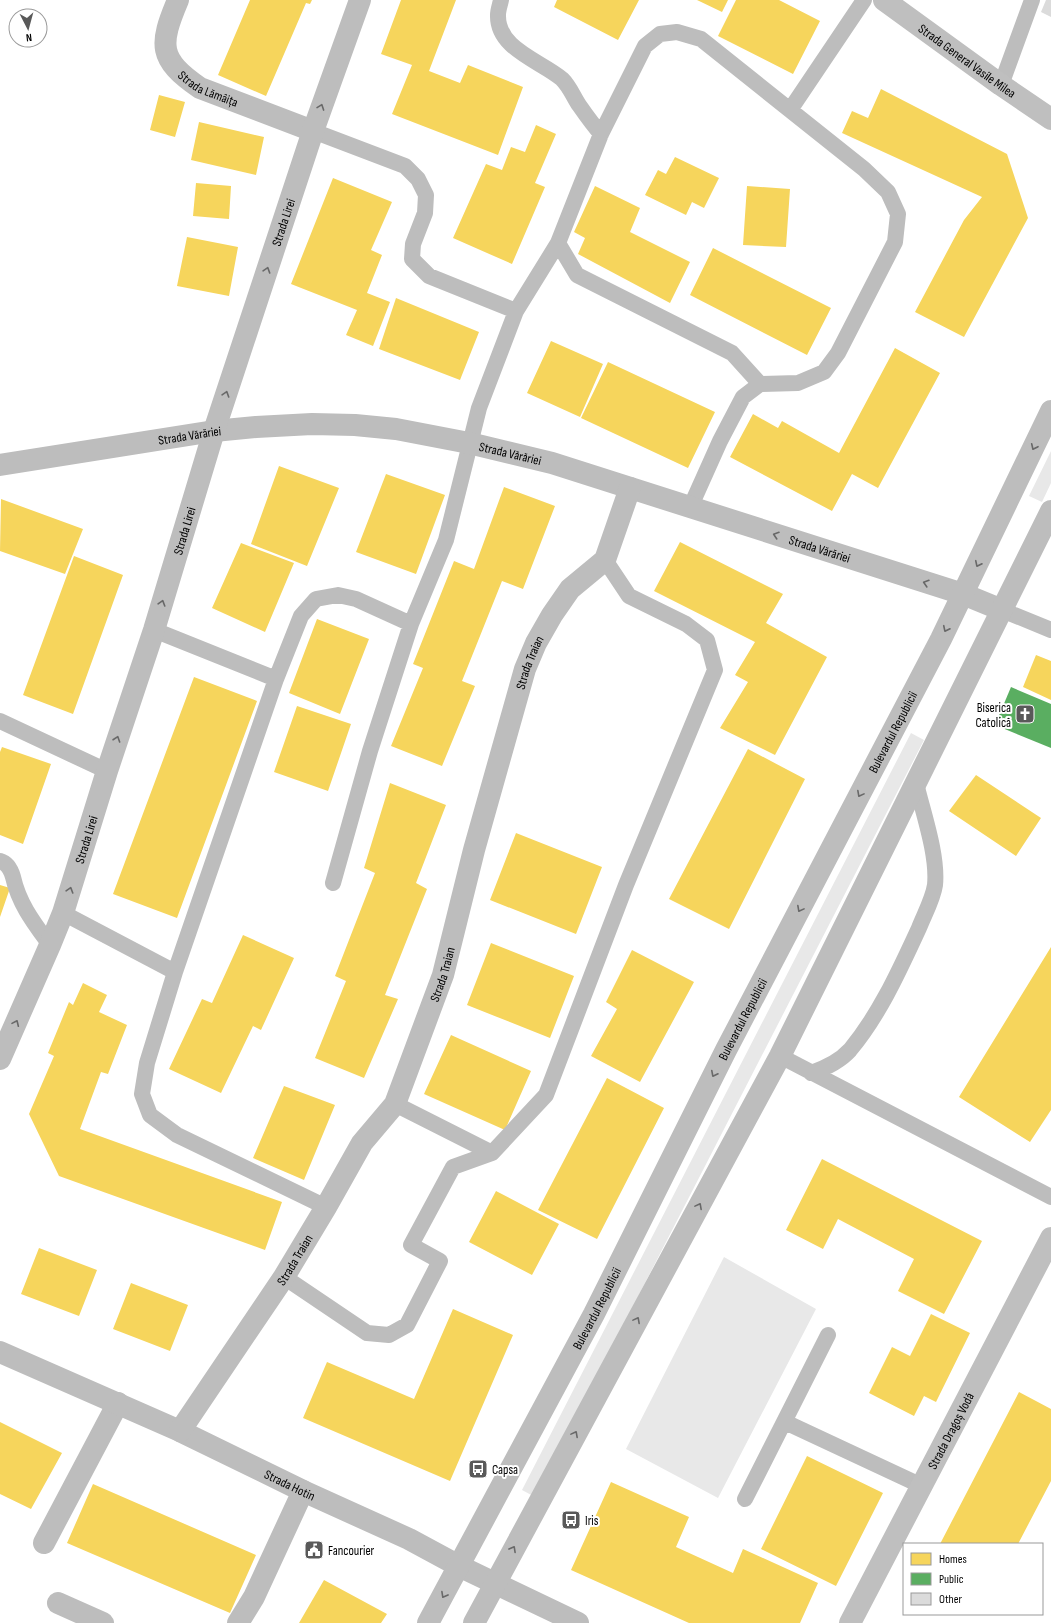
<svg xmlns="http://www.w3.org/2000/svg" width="1051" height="1623" font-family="'Sofia Sans Condensed',sans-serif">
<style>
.green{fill:#e8e8e8}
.homes{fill:#f6d55c}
.public{fill:#5aae61}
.building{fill:#dbdbdb}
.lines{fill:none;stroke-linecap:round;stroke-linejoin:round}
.service{stroke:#bdbdbd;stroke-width:16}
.pedestrian{stroke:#bdbdbd;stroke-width:22}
.minor{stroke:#bdbdbd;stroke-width:22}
.secondary{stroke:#bfbfbf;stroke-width:22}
.primary{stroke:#bdbdbd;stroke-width:22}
.oneway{stroke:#686868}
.labels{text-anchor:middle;stroke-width:4;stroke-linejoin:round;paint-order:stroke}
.street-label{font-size:13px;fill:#000;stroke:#fff}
.poi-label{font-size:13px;fill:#000;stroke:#fff;text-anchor:start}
</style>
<rect width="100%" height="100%" fill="#fff"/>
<path class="green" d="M1051,451V483L1042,502L1029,496Z
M911,733L924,740L535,1497L522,1490Z
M724,1257L816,1309L718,1498L626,1449Z"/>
<path class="homes" d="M250,0H312L310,4L306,3L266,96L218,75Z
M401,0H456L429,71L460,83L468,65L523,87L498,155L392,114L412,65L381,54Z
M557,0H639L618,40L554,7Z
M697,0H728L722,12Z
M736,0H779L820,21L793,74L718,36Z
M881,89L1007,154L1028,218L964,337L915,312L964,220L982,197L842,133L852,111L868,118Z
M159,95L185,102L175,137L150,130Z
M199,122L264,137L256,175L191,160Z
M536,125L556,134L535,183L545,187L512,264L453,238L486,164L502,170L511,147L525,152Z
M675,157L719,178L704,208L692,202L686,215L645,195L658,170L666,174Z
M333,178L392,202L371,250L382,255L367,293L390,302L373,346L346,335L357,310L291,284Z
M196,183L231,186L229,219L193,216Z
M595,186L640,208L630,232L690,262L670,303L578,254L585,238L574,232Z
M747,186L790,189L786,247L743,245Z
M187,237L238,247L229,296L177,286Z
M713,248L831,308L807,355L690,295Z
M396,298L479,332L460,380L379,349Z
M551,341L603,364L580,417L527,393Z
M895,348L940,373L878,488L852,474L832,511L730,457L753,414L778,428L782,421L839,453Z
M608,362L715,412L688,468L581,418Z
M279,466L339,488L307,566L251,544Z
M386,474L445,495L416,574L356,552Z
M504,487L555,506L523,589L502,581L462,681L475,686L442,766L391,746L423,668L413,664L454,561L474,569Z
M1,499L83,529L65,574L0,551Z
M680,542L783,594L766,623L827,657L775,755L720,728L748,682L735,675L755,642L654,591Z
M241,543L294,563L265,632L212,608Z
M74,556L123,575L73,714L23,695Z
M317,619L369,639L340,714L289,693Z
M1036,655L1051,661V700L1023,687Z
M194,677L257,701L177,918L113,894Z
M297,706L351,724L328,791L274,772Z
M2,747L51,764L23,844L0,835V752Z
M748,749L805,779L729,929L669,899Z
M976,775L1041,818L1016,856L949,811Z
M390,783L446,805L416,883L427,889L385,995L398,999L364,1078L315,1058L346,981L335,976L375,873L364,868Z
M516,833L602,867L576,934L490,900Z
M0,885L10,888L0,917Z
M243,935L294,958L261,1030L253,1026L221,1093L169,1069L202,999L212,1003Z
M491,943L574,976L550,1038L467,1005Z
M1051,947V1110L1030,1142L959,1097Z
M632,950L694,982L640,1082L591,1056L617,1009L606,1002Z
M83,983L107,995L99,1012L127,1025L108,1074L101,1072L80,1129L282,1202L265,1250L59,1176L29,1114L54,1056L48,1053L69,1002L73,1005Z
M451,1035L531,1071L505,1130L424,1094Z
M607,1078L664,1108L597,1239L538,1210Z
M284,1086L335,1105L304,1180L253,1158Z
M822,1159L982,1241L944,1314L898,1291L914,1259L838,1219L823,1249L786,1230Z
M496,1191L559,1224L532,1275L469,1242Z
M39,1248L97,1270L79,1316L21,1294Z
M131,1283L188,1305L170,1351L113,1329Z
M453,1309L513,1335L450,1481L303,1418L327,1362L414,1399Z
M931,1314L970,1333L936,1402L924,1396L914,1416L869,1393L892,1347L910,1356Z
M1019,1392L1051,1409V1481L1018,1544H940Z
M0,1422L62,1453L31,1509L0,1494Z
M807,1456L883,1493L836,1586L761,1549Z
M611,1482L689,1517L676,1547L733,1573L743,1549L818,1583L800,1623H689L571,1570Z
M93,1484L256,1555L230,1613L67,1543Z
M324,1580L387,1614L381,1623H299Z"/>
<path class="public" d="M1011,687L1051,704V748L995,725Z"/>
<path class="building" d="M1046,0H1051V17L1041,12Z"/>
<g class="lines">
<path class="service" d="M501,0C500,5 498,10 498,15C497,49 541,61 562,79C570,87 573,96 579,105C586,115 593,125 601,134
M677,32L701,39L864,169L888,192L898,214L895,242L838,353L824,372L798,383L760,384L732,353L577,275L558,243L601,134L645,46L660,34Z
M1001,85L1032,0
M790,110L864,0
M313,131L405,166L418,179L426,195L425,213L413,244L412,259L429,276L516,311
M690,508L720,441L743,397L760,384
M1002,610L1051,630
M154,630L276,679L301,616L316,599L338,595L356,599L411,624L446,540L479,408L516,311L558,243
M0,721L107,771
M0,861C7,863 11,870 13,877C19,904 34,923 50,945
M333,883L370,751L411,624
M63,913L175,972L147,1063L142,1094L150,1115L177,1135L326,1207
M175,972L276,679
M780,1056L1051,1197
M811,1073C826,1068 840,1061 850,1050C880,1014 900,969 919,928C924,915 933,899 935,885C938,855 923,813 916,783
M395,1104L492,1153
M284,1277L367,1333L389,1335L407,1325L440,1261L411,1245L453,1167L492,1153L546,1095L626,885L715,670L707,640L686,624L629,596L605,560
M785,1422L922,1486
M745,1499L828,1335"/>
<path class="pedestrian" d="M44,1543L118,1403
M58,1603L103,1623"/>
<g class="minor">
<path id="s1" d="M178,0C159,45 158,59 200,88L313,131"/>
<path id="s2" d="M0,465L214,431L256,427L312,424L355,425L396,429L469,443L552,463L963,594L1002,610"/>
<path id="s3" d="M0,1059L50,945L63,913L107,771L154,630L214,431L313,131L360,0"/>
<path id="s4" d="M0,1352L180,1431L303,1491L409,1539L459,1566L578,1623"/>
<path id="s5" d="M180,1431L284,1277L326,1207L362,1143L395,1104L443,975L474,850L525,669L536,643L552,615L570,589L605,560L630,488"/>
<path d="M238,1623L254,1597L303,1491"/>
</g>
<g class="secondary">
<path id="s6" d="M884,0L1001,85L1051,119"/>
<path id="s7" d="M850,1623L1051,1238"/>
</g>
<g class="primary">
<path id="s8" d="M428,1623L594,1314L726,1050L941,639L1051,411"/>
<path d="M474,1623L780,1056L1051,511"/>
</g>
</g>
<defs><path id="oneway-chevron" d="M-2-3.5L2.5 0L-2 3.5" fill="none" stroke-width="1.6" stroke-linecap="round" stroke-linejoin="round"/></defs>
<g class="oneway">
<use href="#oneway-chevron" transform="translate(321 107) rotate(-70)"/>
<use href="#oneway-chevron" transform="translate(267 270) rotate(-72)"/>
<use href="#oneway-chevron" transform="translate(226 394) rotate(-72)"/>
<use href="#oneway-chevron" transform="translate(1034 447) rotate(115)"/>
<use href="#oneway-chevron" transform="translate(776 535) rotate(-162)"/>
<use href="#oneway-chevron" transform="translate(978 564) rotate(116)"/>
<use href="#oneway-chevron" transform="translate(926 583) rotate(-163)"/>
<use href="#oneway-chevron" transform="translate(162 603) rotate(-73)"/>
<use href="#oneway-chevron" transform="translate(946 629) rotate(116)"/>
<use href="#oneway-chevron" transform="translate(117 739) rotate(-71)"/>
<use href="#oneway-chevron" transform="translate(860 794) rotate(118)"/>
<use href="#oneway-chevron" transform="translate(70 890) rotate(-73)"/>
<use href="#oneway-chevron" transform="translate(800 909) rotate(118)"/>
<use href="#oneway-chevron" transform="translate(16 1023) rotate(-66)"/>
<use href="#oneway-chevron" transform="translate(714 1074) rotate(117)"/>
<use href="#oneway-chevron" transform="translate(699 1206) rotate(-62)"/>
<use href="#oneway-chevron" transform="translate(637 1320) rotate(-62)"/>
<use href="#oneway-chevron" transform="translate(575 1434) rotate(-62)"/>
<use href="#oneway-chevron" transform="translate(513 1549) rotate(-61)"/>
<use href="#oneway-chevron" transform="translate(444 1595) rotate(119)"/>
</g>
<defs>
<symbol id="church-square" viewBox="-11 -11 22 22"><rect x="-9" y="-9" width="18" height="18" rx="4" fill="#595959" stroke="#fff"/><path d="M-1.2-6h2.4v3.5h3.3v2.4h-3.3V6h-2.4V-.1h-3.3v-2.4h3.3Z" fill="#fff"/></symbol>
<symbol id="bus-square" viewBox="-11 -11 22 22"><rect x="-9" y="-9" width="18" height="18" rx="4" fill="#595959" stroke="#fff"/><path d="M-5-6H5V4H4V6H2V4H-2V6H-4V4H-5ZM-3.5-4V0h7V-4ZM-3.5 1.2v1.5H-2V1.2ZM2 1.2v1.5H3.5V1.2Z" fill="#fff"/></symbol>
<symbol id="civic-square" viewBox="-11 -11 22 22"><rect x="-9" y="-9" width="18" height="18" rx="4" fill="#595959" stroke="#fff"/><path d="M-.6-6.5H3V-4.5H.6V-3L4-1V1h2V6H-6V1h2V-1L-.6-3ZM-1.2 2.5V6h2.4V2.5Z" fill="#fff"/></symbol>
</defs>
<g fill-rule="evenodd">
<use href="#church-square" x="1014" y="703" width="22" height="22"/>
<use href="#bus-square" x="467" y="1458" width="22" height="22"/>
<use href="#bus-square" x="560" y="1509" width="22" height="22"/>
<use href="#civic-square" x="303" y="1539" width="22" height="22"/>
</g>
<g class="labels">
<g class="street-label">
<text dy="5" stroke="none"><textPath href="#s6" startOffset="103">Strada General Vasile Milea</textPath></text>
<text dy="5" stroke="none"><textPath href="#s1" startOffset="112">Strada Lămâița</textPath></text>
<text dy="5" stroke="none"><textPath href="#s3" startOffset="884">Strada Lirei</textPath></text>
<text dy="5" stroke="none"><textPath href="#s2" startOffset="192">Strada Vărăriei</textPath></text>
<text dy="5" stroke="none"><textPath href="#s2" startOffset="516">Strada Vărăriei</textPath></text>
<text dy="5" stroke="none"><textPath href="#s3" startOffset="560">Strada Lirei</textPath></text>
<text dy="5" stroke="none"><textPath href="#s2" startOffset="840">Strada Vărăriei</textPath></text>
<text dy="5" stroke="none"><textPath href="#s5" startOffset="854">Strada Traian</textPath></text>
<text dy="5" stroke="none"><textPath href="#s8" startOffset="1005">Bulevardul Republicii</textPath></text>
<text dy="5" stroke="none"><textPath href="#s3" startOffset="236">Strada Lirei</textPath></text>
<text dy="5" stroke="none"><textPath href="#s5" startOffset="530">Strada Traian</textPath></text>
<text dy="5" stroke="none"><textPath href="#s8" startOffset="681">Bulevardul Republicii</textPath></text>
<text dy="5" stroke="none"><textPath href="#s5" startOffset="206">Strada Traian</textPath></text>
<text dy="5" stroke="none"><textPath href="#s8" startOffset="357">Bulevardul Republicii</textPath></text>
<text dy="5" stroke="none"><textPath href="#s7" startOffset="217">Strada Dragoș Vodă</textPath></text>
<text dy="5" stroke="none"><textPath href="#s4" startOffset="319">Strada Hotin</textPath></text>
</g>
<g class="poi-label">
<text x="1011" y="712" text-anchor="end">Biserica<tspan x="1011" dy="15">Catolică</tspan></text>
<text x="492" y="1474">Capsa</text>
<text x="585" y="1525">Iris</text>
<text x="328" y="1555">Fancourier</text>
</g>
</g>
<rect x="903" y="1543" width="140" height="72" fill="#ffffff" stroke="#999999"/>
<rect x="911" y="1553" width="20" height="12" fill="#f6d55c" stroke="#999999"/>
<text x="939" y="1563" font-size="12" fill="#000000">Homes</text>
<rect x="911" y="1573" width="20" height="12" fill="#5aae61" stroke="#999999"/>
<text x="939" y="1583" font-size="12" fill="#000000">Public</text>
<rect x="911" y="1593" width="20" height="12" fill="#dbdbdb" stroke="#999999"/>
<text x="939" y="1603" font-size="12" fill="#000000">Other</text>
<g transform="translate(28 28) rotate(174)"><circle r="19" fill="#ffffff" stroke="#999999"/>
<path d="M0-3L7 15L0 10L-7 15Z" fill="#595959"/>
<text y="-6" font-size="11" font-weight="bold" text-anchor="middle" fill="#000000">N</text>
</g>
</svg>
